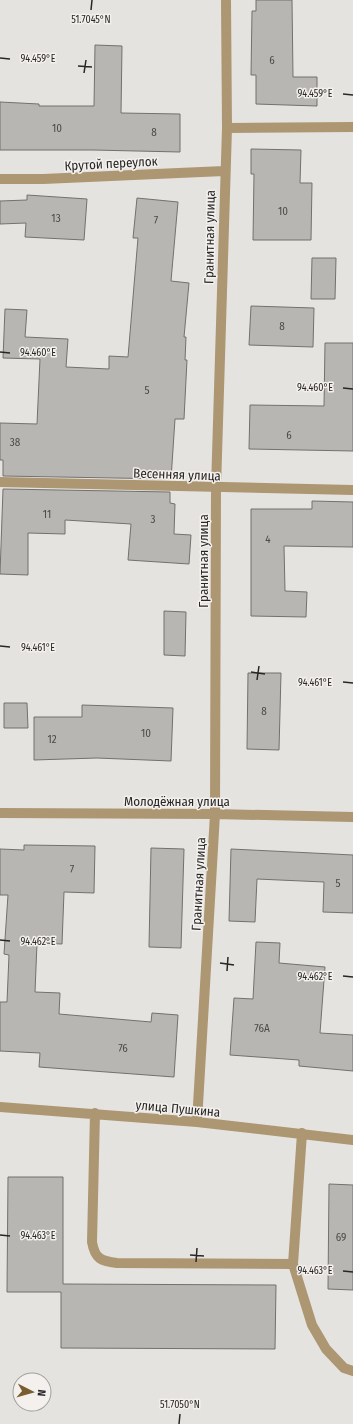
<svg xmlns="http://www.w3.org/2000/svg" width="353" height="1424" font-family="'Fira Sans Condensed',sans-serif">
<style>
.building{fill:#b8b6b3;stroke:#73716e}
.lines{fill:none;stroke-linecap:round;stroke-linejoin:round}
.minor{stroke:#ad9672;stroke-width:10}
.ticks{fill:none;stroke:#282726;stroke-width:1.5}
.labels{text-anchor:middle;stroke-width:3;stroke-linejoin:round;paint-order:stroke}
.number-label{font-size:11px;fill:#4c4b49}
.street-label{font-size:13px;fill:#282726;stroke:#f3f0ed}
.ticks-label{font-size:10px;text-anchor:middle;fill:#282726;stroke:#f3f0ed;stroke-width:3;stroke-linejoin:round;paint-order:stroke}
</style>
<rect width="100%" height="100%" fill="#e5e3e0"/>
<path class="building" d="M256,0H292L293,77H317V106L256,104V75H251L252,11H256Z
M95,45L122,46L121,113L180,114V152L93,150H0V102L39,104V106H94Z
M251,149L301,150L300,183H312L311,240H253L254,174H251Z
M27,195L87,199L84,240L25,237L26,223L0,224V201L27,200Z
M137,198L178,202L171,281L189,283L184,337H186L185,360H187L184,419H175L171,479L3,476V460H0V423L37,424L40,359L3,358L5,309L27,310L25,337L68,339L66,367L109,369V356L128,357L138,238H133Z
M312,258H336L335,299H311Z
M251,306L314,308L313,347L249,345Z
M325,343H353V451L249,449L250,405L324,406Z
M3,489L170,492V503L175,504L174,534L191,535L189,564L128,560L131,524L65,520V534L28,533V575L0,574Z
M312,501L353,502V547L284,546L285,591L307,592L306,617L251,616V509H312Z
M164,611L186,612L185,656L164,655Z
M248,673H281L279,750L247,749Z
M4,703H27L28,728H4Z
M82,705L173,708L171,761L97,758L34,760V717H82Z
M24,845L95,846L94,893L64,892L62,944L37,943L35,992L60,993L59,1014L151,1022L152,1013L178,1015L174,1077L39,1067L40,1053L0,1051V1002H7L9,955L4,954L8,895H0V849L24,850Z
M151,848L184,849L181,948L149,947Z
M231,849L353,855V913L323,912L324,882L257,879L255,922L229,921Z
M256,942L280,943L279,963L325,967L320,1033L353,1035V1071L299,1066V1060L230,1055L234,998L253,999Z
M8,1177H63V1284L276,1285L275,1349L61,1348V1292H7Z
M329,1184L353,1185V1290L328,1289Z"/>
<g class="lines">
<path class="minor" d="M227,128L353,127
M0,179H43L224,171
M0,482L353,490
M0,813L215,814L353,817
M0,1107L197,1122L353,1140
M95,1113L92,1242C95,1259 101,1261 117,1263L293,1264
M197,1122L215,814L216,488L227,128L226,0
M302,1133L293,1264L312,1325L326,1349L344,1368L353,1371"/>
</g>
<path class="ticks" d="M91,10L92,0M0,58L10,59M78,66L92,67M84,73L86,60M343,94L353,95M0,352L10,353M343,388L353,389M0,646L10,647M251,672L265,674M257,680L259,666M343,682L353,683M0,940L10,941M220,963L234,965M227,971L228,957M343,976L353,977M0,1235L10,1236M190,1255L204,1256M196,1262L197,1248M343,1271L353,1272M179,1424L180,1414"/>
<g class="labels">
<g class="number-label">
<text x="272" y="64">6</text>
<text x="57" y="132">10</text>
<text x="154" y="136">8</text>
<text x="283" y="215">10</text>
<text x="56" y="222">13</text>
<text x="156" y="224">7</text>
<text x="282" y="330">8</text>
<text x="147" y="394">5</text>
<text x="289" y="439">6</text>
<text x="15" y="446">38</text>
<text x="47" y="518">11</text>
<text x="153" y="523">3</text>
<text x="268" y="543">4</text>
<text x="264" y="715">8</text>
<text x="146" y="737">10</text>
<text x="52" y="743">12</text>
<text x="72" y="873">7</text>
<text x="338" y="887">5</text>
<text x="262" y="1032">76А</text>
<text x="123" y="1052">76</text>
<text x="341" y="1241">69</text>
</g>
<g class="street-label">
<text transform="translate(111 163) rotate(-3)" y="5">Крутой переулок</text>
<text transform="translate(209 237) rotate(-89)" y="5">Гранитная улица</text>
<text transform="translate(177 474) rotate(2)" y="5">Весенняя улица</text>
<text transform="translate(203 561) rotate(-90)" y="5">Гранитная улица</text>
<text x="177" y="806">Молодёжная улица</text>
<text transform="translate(198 884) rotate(-87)" y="5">Гранитная улица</text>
<text transform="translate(178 1108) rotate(5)" y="5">улица Пушкина</text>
</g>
</g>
<g class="ticks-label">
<text x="91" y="23">51.7045°N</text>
<text x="38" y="62">94.459°E</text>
<text x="315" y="97">94.459°E</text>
<text x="38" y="356">94.460°E</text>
<text x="315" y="391">94.460°E</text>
<text x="38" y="651">94.461°E</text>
<text x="315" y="686">94.461°E</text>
<text x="38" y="945">94.462°E</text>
<text x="315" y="980">94.462°E</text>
<text x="38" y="1239">94.463°E</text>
<text x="315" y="1274">94.463°E</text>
<text x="180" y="1408">51.7050°N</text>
</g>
<g transform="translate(32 1392) rotate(96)"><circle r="19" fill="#f3f0ed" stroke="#a2a09d"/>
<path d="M0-3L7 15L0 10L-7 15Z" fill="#795d30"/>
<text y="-6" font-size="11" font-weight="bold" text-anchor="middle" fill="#282726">N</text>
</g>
</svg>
